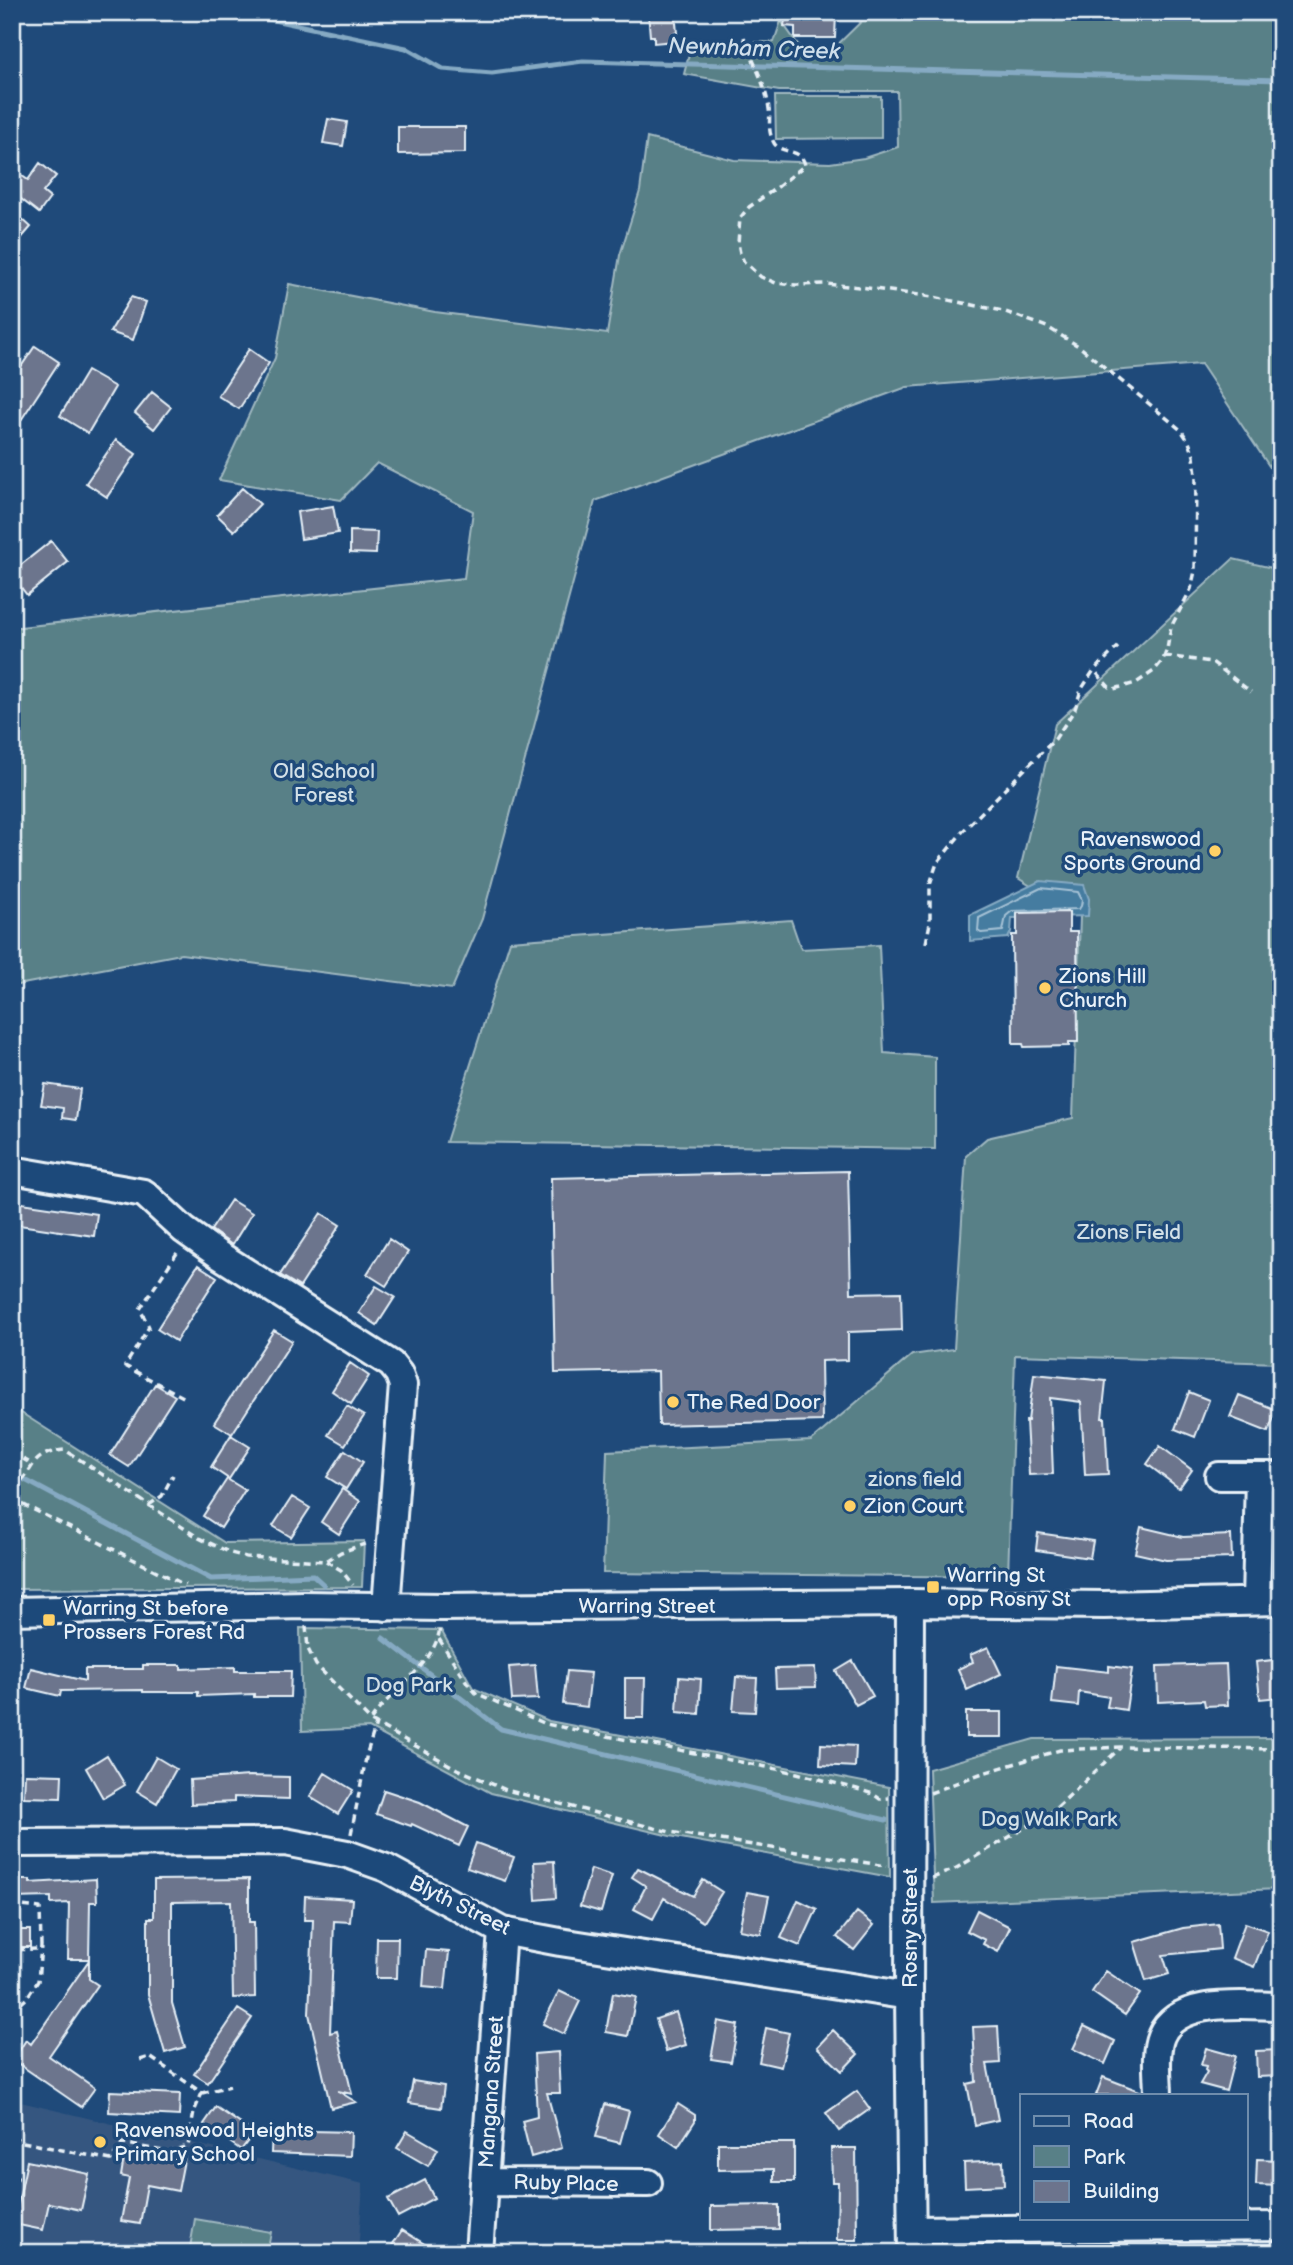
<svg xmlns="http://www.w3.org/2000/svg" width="1293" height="2265" font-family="'Balsamiq Sans',sans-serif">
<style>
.built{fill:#365780}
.green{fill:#588087;stroke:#a0b8c0;stroke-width:2}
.water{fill:#447ba0;stroke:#86aac3;stroke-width:2}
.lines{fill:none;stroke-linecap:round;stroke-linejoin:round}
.shore{stroke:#a6c2d5;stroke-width:2}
.stream{stroke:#86aac3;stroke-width:5}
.building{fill:#6c748d;stroke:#e8f1f8;stroke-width:2}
.minor-casing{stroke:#e8f1f8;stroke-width:32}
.path{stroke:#e8f1f8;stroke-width:3.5;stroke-dasharray:7 5;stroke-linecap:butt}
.minor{stroke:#1f4a7a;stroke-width:26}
.poi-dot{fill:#ffd166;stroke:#1f4a7a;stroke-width:2.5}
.labels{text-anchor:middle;stroke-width:7;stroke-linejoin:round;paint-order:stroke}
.park-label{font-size:21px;fill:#d2e0e7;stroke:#1f4a7a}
.poi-label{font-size:21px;fill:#e8f1f8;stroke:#1f4a7a;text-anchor:start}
.street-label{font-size:21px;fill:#e8f1f8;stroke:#1f4a7a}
.water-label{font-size:23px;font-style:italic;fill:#cfdfeb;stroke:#1f4a7a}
</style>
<rect width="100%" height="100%" fill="#1f4a7a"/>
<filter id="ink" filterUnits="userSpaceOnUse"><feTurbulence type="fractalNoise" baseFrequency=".0143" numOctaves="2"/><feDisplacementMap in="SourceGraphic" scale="14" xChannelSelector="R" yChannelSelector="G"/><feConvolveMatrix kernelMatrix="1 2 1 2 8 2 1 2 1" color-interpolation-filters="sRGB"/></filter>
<g filter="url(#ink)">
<path class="built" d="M12,2100L363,2184L358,2253H12Z"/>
<path class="green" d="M871,12H1281V484L1201,364L907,387L595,501L482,919L452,989L181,954L12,986V628L464,578L473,511L377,463L341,500L219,480L275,358L289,284L435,312L607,334L620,255L640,191L647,138L734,160L830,163L864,158L898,147L897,91H779L684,74L692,43L774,42L781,21L807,57L827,55Z
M775,96H881V138L776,139Z
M1233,559L1281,570V1363L1015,1355L1008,1577L603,1573L607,1451L811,1441L912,1355L954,1349L966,1156L987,1138L1073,1118L1080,917L1018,878L1055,724Z
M791,920L801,949L879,945L884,1053L935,1057V1149L446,1142L510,941Z
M12,1407L225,1543L364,1541L362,1587L12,1589Z
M300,1628L441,1630L473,1688L549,1721L889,1787L890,1877L670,1836L491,1793L369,1728L302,1731Z
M1281,1738V1889L934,1903L929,1769L1034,1739Z
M195,2219L271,2232L267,2253H189Z"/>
<path class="water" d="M1040,881L1084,885L1089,899L1088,916L1012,918L1011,932L1008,938L970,941V915Z"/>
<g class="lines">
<path class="shore" d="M1041,888L1078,892L1082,900L1081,906L1079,909L1012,911L1006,916L1003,931L981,933L978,931L979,918Z"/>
<path class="stream" d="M236,12L406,48L443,69L492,73L583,61L1281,80
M12,1473L211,1579L313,1575L324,1585
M383,1638L501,1729L886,1820"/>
</g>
<path class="building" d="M648,12H675L677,33H673L674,41L654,43V36H650Z
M786,12H836L835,38H795V27L784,26Z
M328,119L347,122L343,146L323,143Z
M398,127H465V153L398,154Z
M40,163L56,176L43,192L50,198L39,213L12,192V180L18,173L28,180Z
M20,217L31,227L12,249V226Z
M131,297L146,302L133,340L110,332Z
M35,346L59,362L12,434V380Z
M249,349L269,363L239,409L218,396Z
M87,371L115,387L88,433L60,416Z
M152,392L171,407L154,429L135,413Z
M116,440L136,454L107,497L86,483Z
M242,488L260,504L234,531L217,515Z
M333,506L338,533L301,539L297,512Z
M350,531L377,532L376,554L350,553Z
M51,541L68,562L27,595L12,576V572Z
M1069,912V932H1077L1078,1042H1069V1046L1024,1047L1023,1044H1013L1012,935H1017V913Z
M45,1084L80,1089L76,1120L62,1118L63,1108L41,1105Z
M848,1171L851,1293L901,1292L902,1330L848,1332V1360L821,1361L822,1421L659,1425L658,1371L555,1373L551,1178Z
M231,1200L252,1213L232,1245L211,1230Z
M15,1202L97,1214L94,1236L12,1224Z
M321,1213L340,1225L300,1287L280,1275Z
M389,1239L408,1252L386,1286L367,1274Z
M198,1265L217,1277L176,1341L157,1329Z
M376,1286L395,1297L377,1325L359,1313Z
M274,1330L292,1341L232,1434L214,1423Z
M350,1363L369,1376L351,1404L332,1391Z
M1034,1374L1106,1381L1102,1418H1105L1108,1474L1085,1475L1081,1402L1050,1398L1053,1474L1029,1475L1026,1421H1028Z
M155,1384L175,1396L129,1467L110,1455Z
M1189,1392L1209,1400L1195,1437L1175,1429Z
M1239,1395L1277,1410L1268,1432L1230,1417Z
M347,1406L364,1416L345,1445L328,1435Z
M231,1435L250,1447L229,1479L211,1467Z
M1160,1446L1192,1470L1179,1488L1147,1464Z
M345,1450L363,1462L346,1489L327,1477Z
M227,1479L245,1490L221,1528L203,1516Z
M342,1489L360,1501L339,1534L321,1522Z
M292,1497L310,1508L291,1537L273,1526Z
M1141,1527L1183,1537L1231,1535L1232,1558L1166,1560L1135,1553Z
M1038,1533L1093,1541L1090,1558L1036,1550Z
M988,1647L1001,1674L967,1690L958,1669L973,1662L970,1655Z
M1281,1659V1697L1260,1699L1256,1662Z
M853,1661L873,1696L856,1705L836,1671Z
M1226,1664L1228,1705L1205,1706L1204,1700L1158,1702L1157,1666Z
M143,1665H181V1669L235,1667V1671H291L290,1697H254V1694L198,1696V1692H143V1690L61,1691L60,1696L26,1688L31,1668L85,1681V1669H143Z
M535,1665L538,1699L512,1700L509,1667Z
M1056,1666L1109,1672V1666L1132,1669L1126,1710L1107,1707L1109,1697L1079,1692L1078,1706L1052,1703Z
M815,1668L816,1687L776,1688L775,1669Z
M567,1671L591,1673L587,1707L563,1704Z
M679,1677L701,1679L699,1714L677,1712Z
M736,1677L757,1678L755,1712L733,1711Z
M625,1678H645L644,1718H625Z
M966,1712H1002V1737H966Z
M821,1744L856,1746L855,1767L820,1765Z
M107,1755L125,1785L103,1798L86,1768Z
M156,1757L176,1769L157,1803L137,1791Z
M325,1773L353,1790L338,1814L310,1797Z
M25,1774L62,1775L61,1798L24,1797Z
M249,1776L289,1777V1799L234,1797V1802L191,1804L190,1780Z
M384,1790L420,1802L468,1827L459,1846L412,1824L411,1826L376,1814Z
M476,1843L514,1857L505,1881L467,1868Z
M554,1861L556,1898L536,1900L534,1862Z
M638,1868L693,1896L703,1880L722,1892L703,1922L664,1898L653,1919L634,1909L646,1886L632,1877Z
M591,1869L612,1876L601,1912L580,1906Z
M96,1879L97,1902H90L89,1959H68L69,1903L51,1904V1897L12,1898V1880H30V1883Z
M249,1879V1922H254L255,1997L233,1998L231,1901L172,1902V2003L185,2047L165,2053L148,1994V1918H154V1880Z
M747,1892L769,1896L761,1934L739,1930Z
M305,1896L352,1899L350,1922L334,1921L330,2033L337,2031L352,2094L338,2091L356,2102L331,2108L309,2014L313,1920H304Z
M798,1900L817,1909L800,1946L781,1938Z
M977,1910L1010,1927L998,1952L983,1944L985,1940L967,1931Z
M857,1912L874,1925L854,1950L837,1937Z
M1245,1923L1268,1931L1254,1967L1232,1958Z
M1218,1924L1220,1949L1163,1955L1169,1974L1146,1981L1134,1942L1183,1928Z
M12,1930H30V1947H12Z
M377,1938H398L397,1978H376Z
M426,1950L449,1952L445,1989L423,1987Z
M89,1960V1979L98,1985L49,2056L95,2088L81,2107L13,2060L26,2040L31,2044Z
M1106,1971L1140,1994L1125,2015L1092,1992Z
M559,1991L580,2001L564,2034L543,2024Z
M613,1993L636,1997L628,2036L606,2032Z
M238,2009L252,2018L208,2083L194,2074Z
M676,2012L686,2045L666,2051L656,2019Z
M718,2021L738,2025L731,2062L711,2059Z
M998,2026L1000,2063L987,2064L998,2120L975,2125L967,2084L976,2082L973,2027Z
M1084,2026L1115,2041L1105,2064L1073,2049Z
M766,2028L789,2033L781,2067L759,2062Z
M833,2030L858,2054L842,2071L817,2047Z
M1206,2048L1235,2056L1226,2091L1200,2084L1207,2072L1205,2070L1206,2066L1201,2065Z
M1281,2050V2076L1257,2077L1256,2051Z
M558,2052L560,2093H547L562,2148L531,2157L522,2121L537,2117L534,2054Z
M1103,2077L1142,2092V2095H1096Z
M413,2081L444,2086L441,2108L409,2103Z
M110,2091L180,2094L179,2116L109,2112Z
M857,2091L870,2109L839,2131L826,2113Z
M605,2104L629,2111L620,2143L596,2137Z
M678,2104L695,2115V2121L678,2147L659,2134Z
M216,2107L254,2133L241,2150L204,2124Z
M272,2130L351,2132L350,2156L271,2153Z
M407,2131L438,2149L428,2166L397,2148Z
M718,2143H794V2182H774V2169L718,2170Z
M831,2148H856L857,2240H837L838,2182H832Z
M186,2150L178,2191L147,2185L140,2224L121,2221L129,2178L121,2176L125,2151L176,2160V2164Z
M1257,2159L1281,2160V2186L1256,2185Z
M27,2161L89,2174L81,2210L49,2203L43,2230L14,2224Z
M1003,2161L1004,2185L965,2187L964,2163Z
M425,2180L434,2198L398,2217L388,2199Z
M779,2205V2229L711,2230V2206Z
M402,2230L439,2253H387Z"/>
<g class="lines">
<defs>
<path id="minor" d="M12,1170L144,1193L184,1230L219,1255L391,1364L399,1374L403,1385L386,1607
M1219,1476H1281
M1256,1601L1259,1476
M910,1603L909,1996L912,2253
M12,1611L304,1605L442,1607L910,1603L1104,1605L1281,1601
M12,1843L285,1842L347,1854L386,1868L502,1931L560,1942L909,1996
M1158,2095C1158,2077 1154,2053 1161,2036C1178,1996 1246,2006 1281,2006
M485,2182L648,2183
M913,2230L1281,2226
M479,2253L502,1931"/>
</defs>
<use href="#minor" class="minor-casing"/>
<path class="path" d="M744,37C752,61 766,84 769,109C771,121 767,128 773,141C779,156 801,146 805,165L779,186L749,207L740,218L738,243L740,253L744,262L761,277L776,283L796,285L825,284L860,287L933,297L1003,311L1047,327L1080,347L1181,430L1189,442L1194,456L1196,476L1195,571L1191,589L1171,627L1167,649L1163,660L1154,671L1136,683L1114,689L1109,687L1094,670
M1165,656L1212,662L1251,692
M926,943L930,923V884L937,863L964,830L1055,739L1075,709L1081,690L1094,670L1118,647
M177,1253L140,1309L149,1327L125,1366L185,1398
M12,1278L14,1279L12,1283
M12,1453L32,1464
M12,1488C37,1472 27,1453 65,1450L199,1538L231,1553L246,1557L326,1561L341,1552L368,1543
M12,1499L185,1585
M149,1505L162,1496L173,1475
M326,1561L341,1570L353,1585
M306,1626L308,1649L316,1665L371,1721L457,1769L506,1790L670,1832L887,1866
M439,1639L468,1684L476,1693L546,1724L797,1773L857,1789L873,1794L880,1799L889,1798
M371,1720C391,1689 436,1665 440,1627
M930,1793L980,1774L1060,1750L1121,1747L1281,1749
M351,1834L367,1753L376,1724
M932,1878L953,1870L1052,1812L1120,1748
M12,1905L40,1908L41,1946L37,1949L12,1950
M12,2012L26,1999L38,1981L41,1946
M202,2093L230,2086
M12,2136L23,2142L111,2160L122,2143L168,2152L188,2146L194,2112L202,2093L150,2057L136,2061
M12,2177L21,2179"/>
<use href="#minor" class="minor"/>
</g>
</g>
<g class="poi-dot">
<circle cx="1215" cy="851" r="7"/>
<circle cx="1045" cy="988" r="7"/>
<circle cx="673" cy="1402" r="7"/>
<circle cx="850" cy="1506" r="7"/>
<rect x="926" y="1580" width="14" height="14" rx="3.5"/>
<rect x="42" y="1613" width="14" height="14" rx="3.5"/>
<circle cx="100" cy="2142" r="7"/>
</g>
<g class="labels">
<g class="park-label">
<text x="324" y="778">Old School<tspan x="324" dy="24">Forest</tspan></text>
<text x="1129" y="1239">Zions Field</text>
<text x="915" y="1486">zions field</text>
<text x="409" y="1692">Dog Park</text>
<text x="1049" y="1826">Dog Walk Park</text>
</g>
<g class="poi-label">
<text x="1201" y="846" text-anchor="end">Ravenswood<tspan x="1201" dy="24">Sports Ground</tspan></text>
<text x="1059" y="983">Zions Hill<tspan x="1059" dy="24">Church</tspan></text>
<text x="687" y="1409">The Red Door</text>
<text x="864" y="1513">Zion Court</text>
<text x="947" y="1582">Warring St<tspan x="947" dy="24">opp Rosny St</tspan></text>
<text x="63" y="1615">Warring St before<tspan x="63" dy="24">Prossers Forest Rd</tspan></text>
<text x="114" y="2137">Ravenswood Heights<tspan x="114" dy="24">Primary School</tspan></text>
</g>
<g class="street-label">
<text x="647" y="1613">Warring Street</text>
<text transform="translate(460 1905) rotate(26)" y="7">Blyth Street</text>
<text transform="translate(910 1928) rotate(-90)" y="7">Rosny Street</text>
<text transform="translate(491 2092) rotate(-86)" y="7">Mangana Street</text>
<text transform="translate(566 2183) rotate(1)" y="7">Ruby Place</text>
</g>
<g class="water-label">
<text transform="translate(754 48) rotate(2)" y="8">Newnham Creek</text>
</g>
</g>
<rect width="1293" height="2265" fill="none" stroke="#1f4a7a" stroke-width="42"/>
<rect x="21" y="21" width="1251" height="2223" fill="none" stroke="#e8f1f8" stroke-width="2.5" filter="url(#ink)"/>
<rect x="1020" y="2094" width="228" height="126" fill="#1f4a7a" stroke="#6f8dac" stroke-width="2"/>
<rect x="1034" y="2116" width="35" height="10" fill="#1f4a7a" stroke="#6f8dac" stroke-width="2"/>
<text x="1083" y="2128" font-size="21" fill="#e8f1f8">Road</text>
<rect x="1034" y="2146" width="35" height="21" fill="#588087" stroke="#6f8dac" stroke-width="2"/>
<text x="1083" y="2164" font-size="21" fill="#e8f1f8">Park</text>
<rect x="1034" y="2181" width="35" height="21" fill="#6c748d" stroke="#6f8dac" stroke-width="2"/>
<text x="1083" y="2198" font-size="21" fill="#e8f1f8">Building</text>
</svg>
